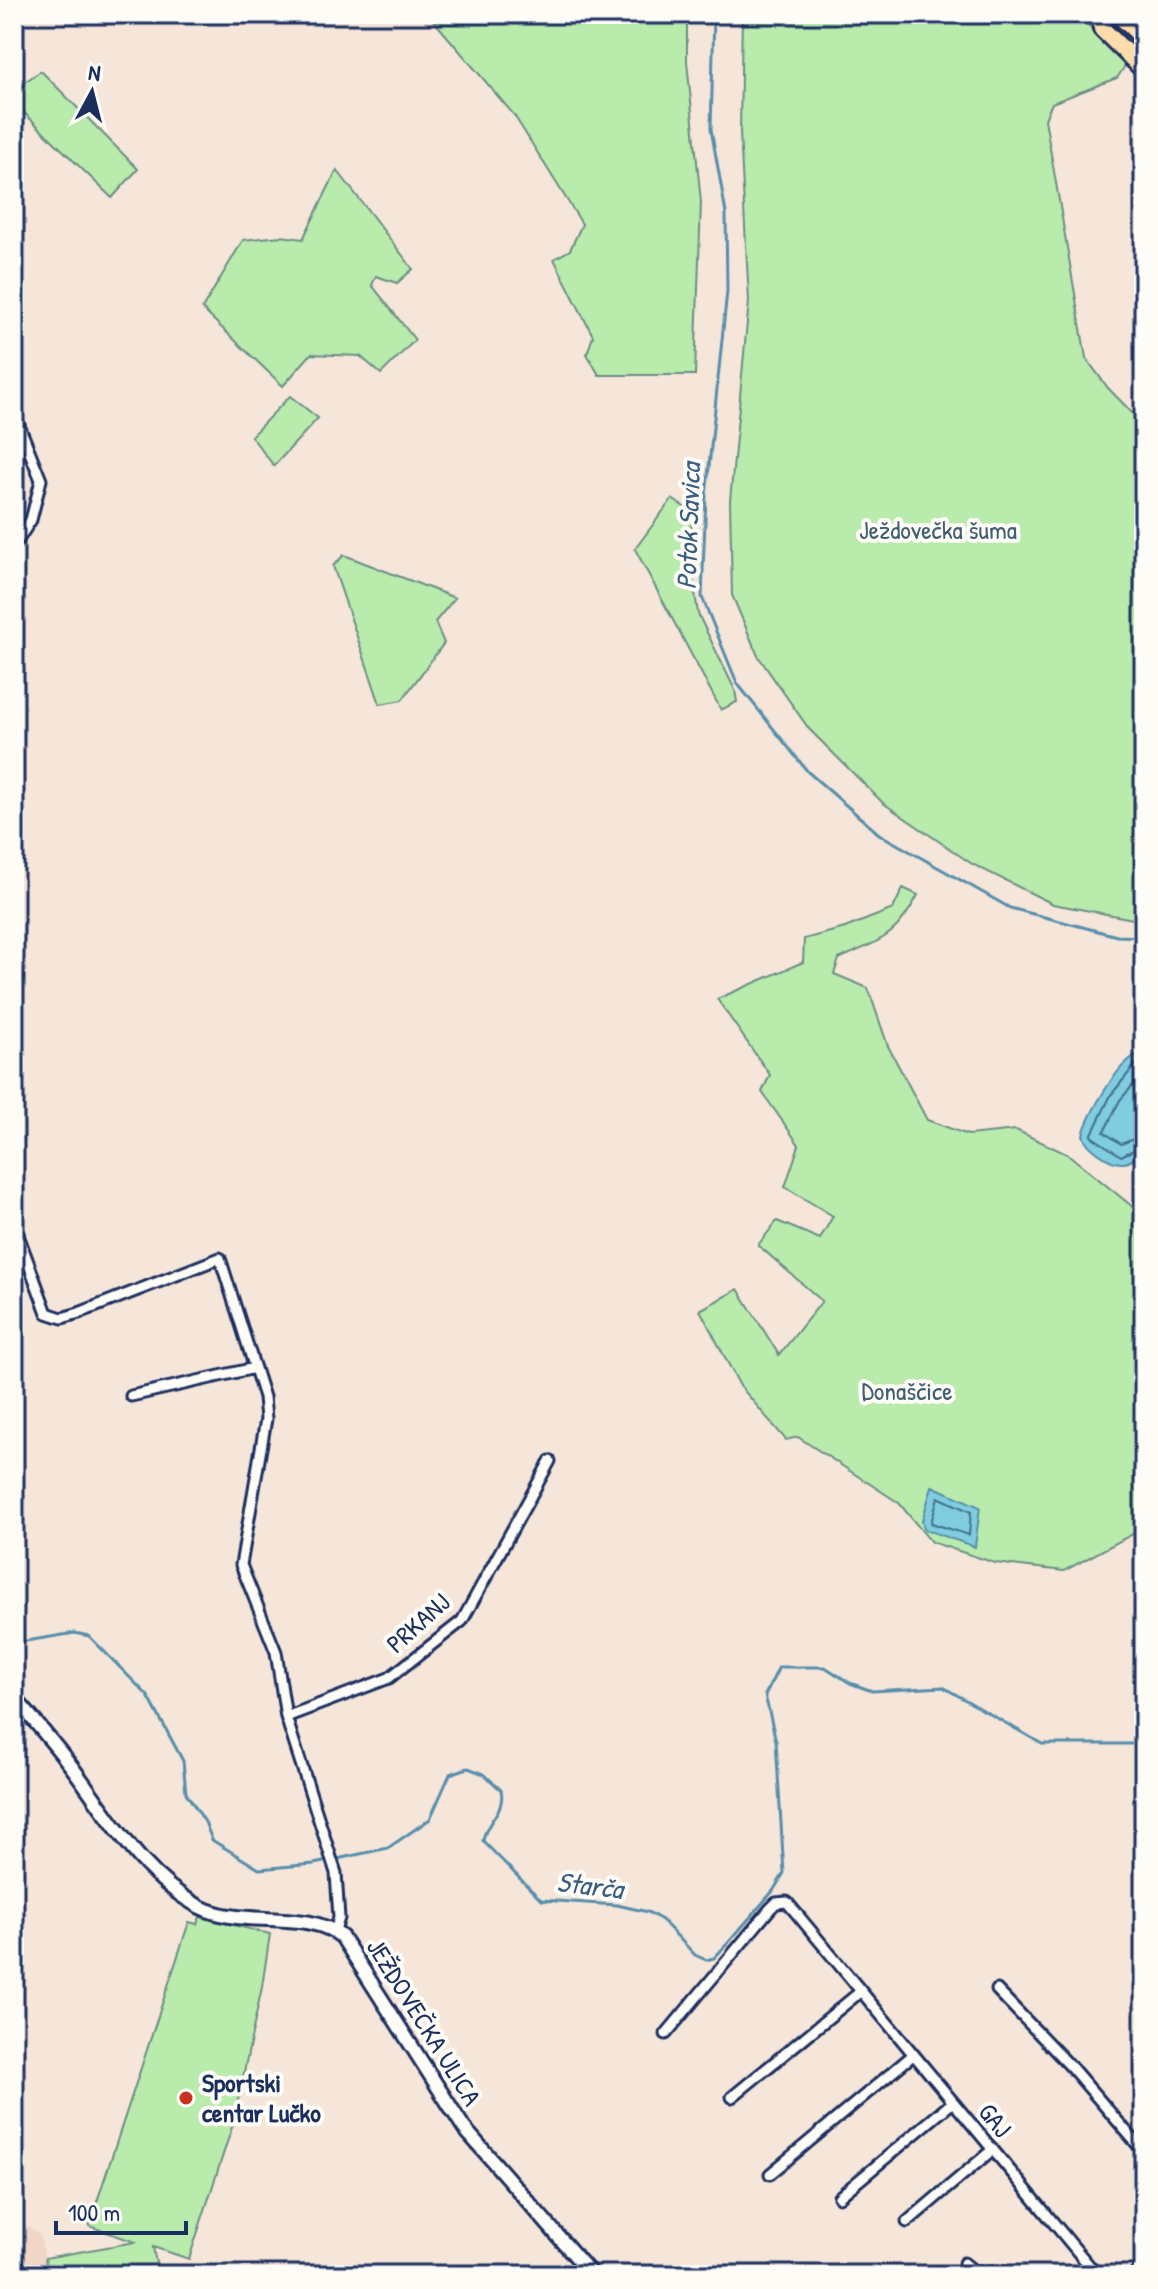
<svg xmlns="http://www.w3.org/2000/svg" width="1158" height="2289" font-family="'Patrick Hand',sans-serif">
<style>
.built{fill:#f1d6c6}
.green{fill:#b9ebac;stroke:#6a8d85;stroke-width:2}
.water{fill:#7fcdde;stroke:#578eab;stroke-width:2}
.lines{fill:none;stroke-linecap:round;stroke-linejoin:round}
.shore{stroke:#436e91;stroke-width:2}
.stream{stroke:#578eab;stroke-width:3}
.street-casing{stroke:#1b2f5e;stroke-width:15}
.secondary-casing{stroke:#1b2f5e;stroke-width:18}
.highway-casing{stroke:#1b2f5e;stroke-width:22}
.street{stroke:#fdfcf7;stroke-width:9}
.secondary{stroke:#fdfcf7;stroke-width:12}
.highway{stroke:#fddcac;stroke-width:16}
.poi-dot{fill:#c8321e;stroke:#fdfcf7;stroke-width:3}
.labels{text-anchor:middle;stroke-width:8;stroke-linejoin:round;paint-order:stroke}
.park-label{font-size:26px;fill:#425e72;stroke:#fdfcf7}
.street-label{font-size:26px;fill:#1b2f5e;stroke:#fdfcf7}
.poi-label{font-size:26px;font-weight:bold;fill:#1b2f5e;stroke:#fdfcf7;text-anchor:start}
.water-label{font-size:28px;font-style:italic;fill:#395e84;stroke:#fdfcf7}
</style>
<rect width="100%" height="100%" fill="#f6e6da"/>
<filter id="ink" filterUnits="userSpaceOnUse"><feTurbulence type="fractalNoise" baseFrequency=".0125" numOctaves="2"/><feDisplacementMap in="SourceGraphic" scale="16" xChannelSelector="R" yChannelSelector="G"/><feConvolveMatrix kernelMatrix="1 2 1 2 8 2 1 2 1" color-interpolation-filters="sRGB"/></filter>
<g filter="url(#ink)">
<path class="built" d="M14,2218L40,2234L48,2275H14Z"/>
<path class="green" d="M424,14H687V61L701,202L695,375H599L587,354L593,336L554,259L570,250L582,224L514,115L435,22Z
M742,14H1077L1127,63L1117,78L1052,103L1045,119L1086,358L1108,388L1144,425V921L1053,904L972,864L883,803L809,729L758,656L732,595L730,501L749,301L740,133Z
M41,71L138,169L112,198L14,103V89Z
M337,170L413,269L397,283L376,276L372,285L415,340L381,374L360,356L311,354L283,386L202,309L243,240L281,236L303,239Z
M290,396L318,418L274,466L251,436Z
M672,499L692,512L690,558L698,614L735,690L737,702L721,710L635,549Z
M344,555L455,598L435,622L444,643L402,700L380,704L333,566Z
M903,888L918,895C895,939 882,939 839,959L834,974L868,988L888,1046L927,1120L968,1135L1016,1130L1069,1155L1144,1216V1528L1064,1571L995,1563L931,1542L899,1503L798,1437L786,1440L740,1386L700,1310L738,1289L779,1355L822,1301L758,1245L777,1221L820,1239L833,1216L785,1187L799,1145L762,1092L770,1075L717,999L803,962L804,939L845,928L893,909Z
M200,1917L270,1934L262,1987L233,2124L189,2259L153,2247L158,2275H48L45,2258L135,2242L89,2226L189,1922L197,1924Z"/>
<path class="water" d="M1140,1054L1144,1057V1149C1139,1155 1132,1163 1123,1163C1110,1164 1086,1147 1083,1135C1087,1116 1121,1057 1140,1054Z
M932,1486L980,1507L975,1547L924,1529L922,1521Z"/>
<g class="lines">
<path class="shore" d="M1144,1063L1136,1064L1111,1095L1091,1136L1121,1156L1144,1145
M1144,1073L1120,1100L1104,1132L1121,1144L1144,1135
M938,1497L971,1512L969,1535L931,1523Z"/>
<path class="stream" d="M714,14L711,129L726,213L727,291L706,496L702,597L737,683L808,772L879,834L1010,908L1117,936L1144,937
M14,1643L75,1633L89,1636L148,1696L183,1761L186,1793L205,1822L212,1840L259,1869L314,1864L388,1848L430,1819L450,1774L468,1768L484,1774L501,1790C506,1812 485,1821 483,1841L541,1900L617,1905L648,1912L662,1920L695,1955L706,1960L714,1958L728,1943L773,1891L784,1873L776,1741L765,1695L779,1667H825L850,1683L872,1691L943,1687L1042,1744H1144"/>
<defs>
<path id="street" d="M14,413L41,480L31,520L14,546
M18,1235L47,1313L62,1318L79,1313L220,1258L264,1397L266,1419L241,1565L276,1652L286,1717L336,1873L339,1918L335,1931
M131,1396L255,1368
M286,1717L389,1678L462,1621L550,1461
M997,1990L1072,2068L1144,2152
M666,2034L770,1909L776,1903L787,1902L1097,2275
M732,2097L860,1992
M770,2174L913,2055
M839,2197L953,2102
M907,2222L991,2151
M964,2263L979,2275
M1134,2275L1144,2265"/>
<path id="secondary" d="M14,1697C37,1724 60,1750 80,1778C115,1826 146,1878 200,1907C244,1929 308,1908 342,1937L464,2128L592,2275"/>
<path id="highway" d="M1118,14L1144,39
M1101,19L1102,29L1144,70"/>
</defs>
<use href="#street" class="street-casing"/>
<use href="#secondary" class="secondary-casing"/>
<use href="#highway" class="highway-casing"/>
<use href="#street" class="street"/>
<use href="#secondary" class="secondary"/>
<use href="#highway" class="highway"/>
</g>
</g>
<circle class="poi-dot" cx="186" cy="2098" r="8"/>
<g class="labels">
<g class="park-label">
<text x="938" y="539">Ježdovečka šuma</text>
<text x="907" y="1400">Donaščice</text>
</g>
<g class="street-label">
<text transform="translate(418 1623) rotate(-42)" y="9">PRKANJ</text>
<text transform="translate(424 2022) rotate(58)" y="9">JEŽDOVEČKA ULICA</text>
<text transform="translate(995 2120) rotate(51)" y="9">GAJ</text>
</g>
<g class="poi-label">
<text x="202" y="2092">Sportski<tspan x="202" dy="30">centar Lučko</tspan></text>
</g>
<g class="water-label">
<text transform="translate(688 526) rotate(-88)" y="10">Potok Savica</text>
<text transform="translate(590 1885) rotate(7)" y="10">Starča</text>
</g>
</g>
<rect width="1158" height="2289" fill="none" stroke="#fdfcf7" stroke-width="48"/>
<rect x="24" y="24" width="1110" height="2241" fill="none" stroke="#1b2f5e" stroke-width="3" filter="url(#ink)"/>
<g transform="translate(92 92) rotate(7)" stroke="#fdfcf7" stroke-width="6" paint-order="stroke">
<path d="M0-6L14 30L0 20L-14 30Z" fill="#1b2f5e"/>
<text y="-12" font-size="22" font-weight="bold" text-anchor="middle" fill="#1b2f5e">N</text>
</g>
<path d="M56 2221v12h130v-12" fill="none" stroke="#1b2f5e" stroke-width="4"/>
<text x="68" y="2221" font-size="24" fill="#1b2f5e" stroke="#fdfcf7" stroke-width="6" paint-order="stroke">100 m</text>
</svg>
